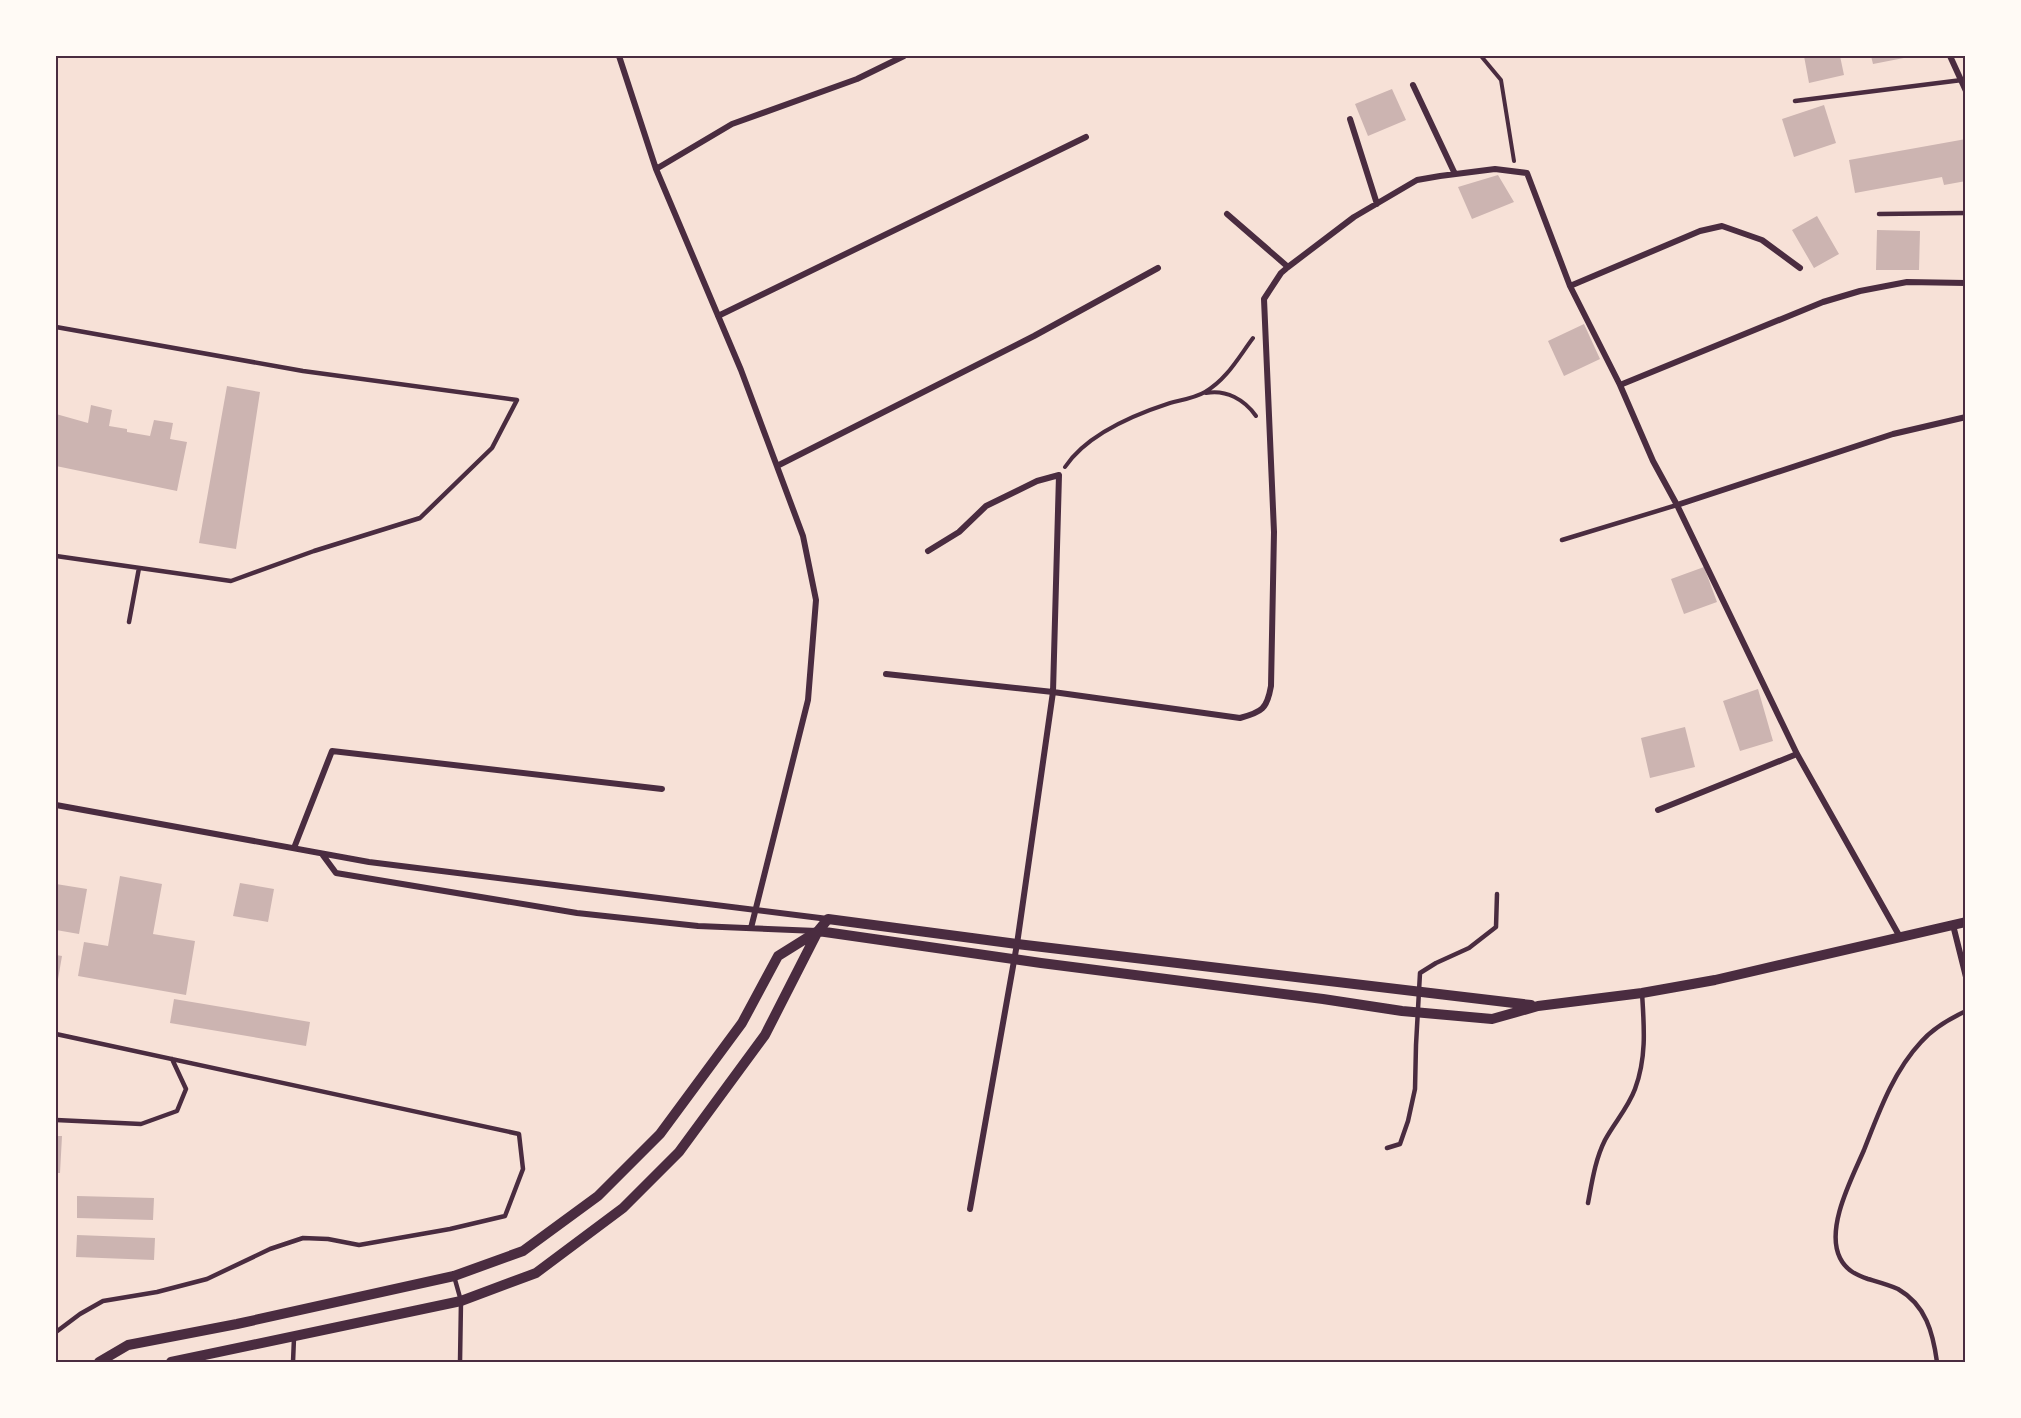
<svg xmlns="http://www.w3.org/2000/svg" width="2021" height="1418" font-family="'Alegreya Sans',sans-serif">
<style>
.building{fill:#ccb4b1}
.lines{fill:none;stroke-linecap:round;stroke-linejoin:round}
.path{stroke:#4a2c40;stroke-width:4}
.service{stroke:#4a2c40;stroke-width:4.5}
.minor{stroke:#4a2c40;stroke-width:6}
.tertiary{stroke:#4a2c40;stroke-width:10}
.neatline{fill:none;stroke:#4a2c40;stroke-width:2}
</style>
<rect width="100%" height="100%" fill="#f7e1d7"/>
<path class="building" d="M1804,56H1840L1844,75L1809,83Z
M1871,56H1909V57L1873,64Z
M1392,89L1406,120L1368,136L1355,104Z
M1824,105L1836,143L1794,157L1782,119Z
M1966,139V181L1944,185L1942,177L1855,193L1849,160Z
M1498,175L1514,202L1472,219L1458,187Z
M1817,216L1839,254L1814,268L1792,230Z
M1877,230L1920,231L1919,270H1876Z
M1584,324L1600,359L1564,376L1548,341Z
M227,386L260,392L236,549L199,543Z
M91,405L112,410L109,426L127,429V432L150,436L154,420L173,423L170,439L187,442L177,491L56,466V414L88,423Z
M1704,567L1717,602L1684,614L1671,579Z
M1758,689L1773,741L1740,751L1723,701Z
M1685,727L1695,767L1650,778L1641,738Z
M120,876L162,884L153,934L195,941L186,995L78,976L84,942L108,946Z
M240,883L274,889L268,922L233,916Z
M56,884L87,889L79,934L56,930Z
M56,955L62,956L57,985H56Z
M174,999L310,1022L306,1046L170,1023Z
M56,1136H62L60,1173H56Z
M77,1196L154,1198L153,1220L77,1218Z
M77,1235L155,1238L154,1260L76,1257Z"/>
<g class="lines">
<path class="path" d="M1481,56L1501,80L1514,161
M1206,393C1226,389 1245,400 1256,416
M1065,467C1087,434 1133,415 1170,403C1181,400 1195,398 1205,392C1227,379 1238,358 1253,338"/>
<path class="service" d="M1795,101L1962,80
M1879,214L1966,213
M56,327L303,371L517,400L492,448L420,518L314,551L231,581L56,556
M1562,540L1677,505
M129,622L139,568
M56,1034L519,1134L523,1169L505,1216L450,1229L359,1245L328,1239L303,1238L270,1249L207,1279L157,1292L103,1301L80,1314L56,1332
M56,1120L141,1124L177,1111L186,1089L172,1059
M1387,1148L1400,1144L1408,1121L1415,1089L1416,1045L1420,973L1436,963L1469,948L1496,927L1497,894
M1588,1203C1592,1182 1595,1160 1605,1140C1614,1123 1628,1108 1635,1089C1647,1057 1644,1025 1642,993
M454,1276L461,1301L460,1362
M293,1362L294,1338
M1937,1362C1933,1333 1926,1305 1898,1289C1889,1285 1878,1282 1868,1279C1856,1275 1846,1270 1840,1258C1825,1228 1852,1178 1864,1150C1879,1112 1893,1072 1921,1042C1933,1028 1949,1019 1966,1011"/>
<path class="minor" d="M619,56L656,169L741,370L803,536L816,600L808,700L751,928
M1950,56L1966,91
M1413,85L1455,174
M1350,119L1377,204
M656,169L732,124L857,79L904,56
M1227,214L1288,267
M1570,286L1700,231L1722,226L1762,240L1800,268
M718,316L1086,137
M1620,385L1823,302L1860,291L1907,282L1966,283
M777,466L1034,336L1158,268
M1677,505L1893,434L1966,417
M928,551L959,532L986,506L1037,481L1059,475L1053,692L1017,944L970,1209
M886,674L1053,692L1240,718C1262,712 1267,709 1271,686L1274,532L1264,299L1281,273L1288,267L1354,217L1417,180L1440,176L1495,169L1527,173L1570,286L1620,385L1653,461L1677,505L1797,754L1900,937
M56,805L369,862L828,919
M1658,810L1797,754
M294,848L332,751L662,789
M322,854L336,873L577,913L698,926L817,931
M1953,925L1966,977"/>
<path class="tertiary" d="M99,1362L128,1345L237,1324L454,1276L523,1251L598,1196L660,1134L742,1023L778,956L818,931L1041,963L1323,999L1402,1011L1492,1019L1538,1006L1642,993L1715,980L1966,922
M171,1362L461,1301L536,1273L623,1208L679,1152L765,1035L818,931L828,919L1017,944L1531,1005"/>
</g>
<rect width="2021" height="1418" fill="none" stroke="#fffaf5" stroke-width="114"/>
<rect x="57" y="57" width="1907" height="1304" class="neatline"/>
</svg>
